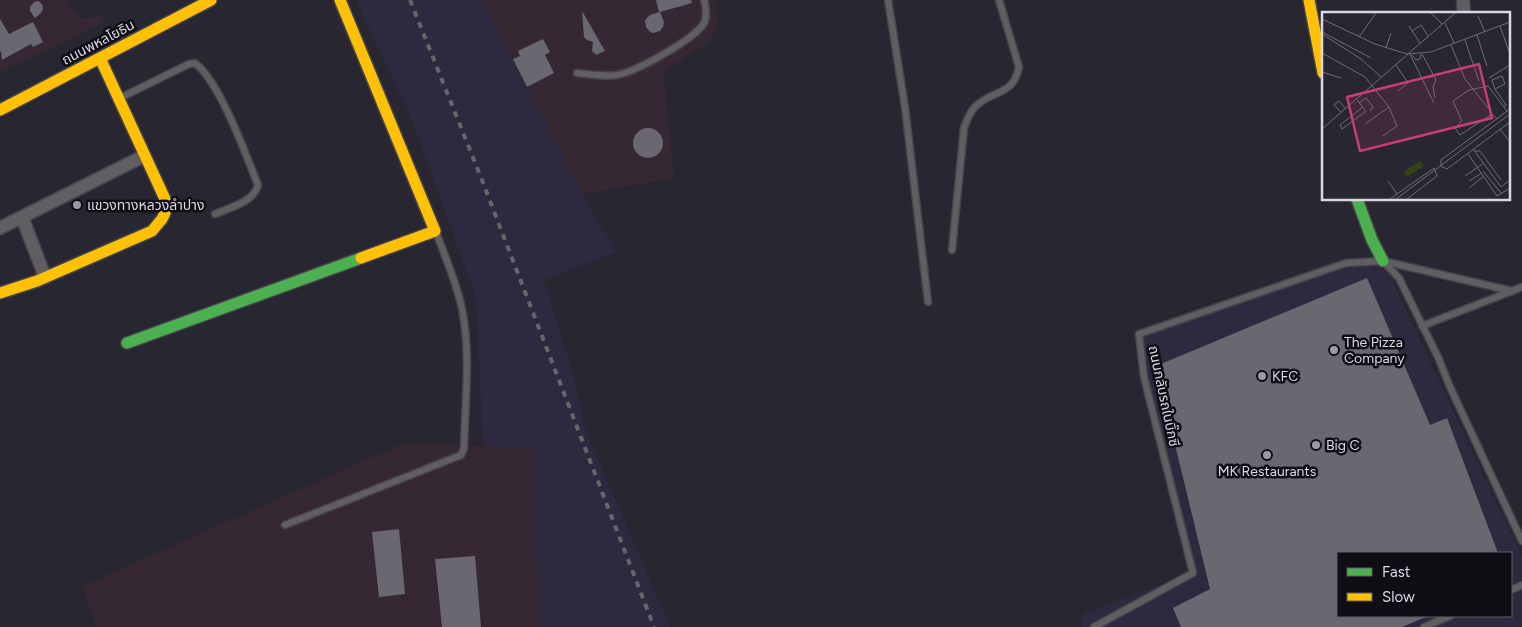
<svg xmlns="http://www.w3.org/2000/svg" width="1522" height="627" font-family="Figtree,'Noto Sans Thai',sans-serif">
<style>
.built{fill:#2d293e;fill-rule:evenodd}
.industrial{fill:#352833}
.building{fill:#696870}
.lines{fill:none;stroke-linecap:round;stroke-linejoin:round}
.lane-casing{stroke:#45434c;stroke-width:9}
.street-casing{stroke:#45434c;stroke-width:15}
.fast-casing{stroke:#45434c;stroke-width:14}
.slow-casing{stroke:#45434c;stroke-width:14}
.lane{stroke:#615e61;stroke-width:6}
.street{stroke:#615e61;stroke-width:12}
.fast{stroke:#4caf50;stroke-width:11}
.slow{stroke:#ffc107;stroke-width:11}
.rail{stroke:#686569;stroke-width:4;stroke-dasharray:6 6;stroke-linecap:butt}
.poi-dot{fill:#9b9aa4;stroke:#0f0e15;stroke-width:2}
.labels{text-anchor:middle;stroke-width:5;stroke-linejoin:round;paint-order:stroke}
.street-label{font-size:14px;fill:#d9d8e3;stroke:#0f0e15}
.poi-label{font-size:14px;fill:#d9d8e3;stroke:#0f0e15;text-anchor:start}
.inset-road{fill:none;stroke:#6f6d78;stroke-width:1}
.view{fill:#c73e76;fill-opacity:0.15;stroke:#c73e76;stroke-width:2.5}
.inset-edge{fill:none;stroke:#d9d8e3;stroke-width:2.5}
</style>
<rect width="100%" height="100%" fill="#282630"/>
<path class="built" d="M356,0H484L582,194L617,252L544,280L573,374L585,428L670,627H539L531,448L483,446L476,298L412,121Z
M1383,261L1522,557V627H1082V614L1193,573L1144,377L1139,334L1346,263ZM1338,553H1511V616H1338Z"/>
<path class="industrial" d="M0,0H67L69,5L81,19L101,16L105,22L0,72Z
M483,0H715L718,28L707,44L663,71L674,178L582,194Z
M404,443L531,448L539,627H97L82,586Z"/>
<path class="building" d="M656,0H691L692,3L660,12L664,22L663,27L660,31L653,33L650,32L646,27L645,20L650,15L659,12Z
M38,1L42,4L43,9L41,13L35,18L30,11V7L34,2Z
M582,11L605,51L596,55L592,51L593,42L587,40L584,37Z
M0,19L9,34L33,22L43,42L33,47L31,44L2,60L1,51L0,52Z
M543,39L550,52L545,55L554,73L527,87L513,59L520,56L518,51Z
M633 143a15 15 0 1 1 30 0a15 15 0 1 1-30 0Z
M1367,278L1430,425L1447,418L1498,553H1338V616H1428L1402,627H1181L1173,608L1210,589L1156,366Z
M399,529L405,594L379,597L372,532Z
M475,556L481,627H442L435,559Z"/>
<g class="lines">
<defs>
<path id="lane" d="M888,0L905,107L928,302
M577,73C589,74 603,77 616,75C634,73 695,39 704,23C707,17 706,6 704,0
M120,98L189,64L195,63C220,82 246,155 258,185C254,202 229,208 215,214
M952,250L964,128C967,120 969,113 975,107C992,89 1013,97 1019,67L999,0
M1384,262L1399,278L1438,357L1450,387L1522,541
M1422,326L1512,291
M285,525L461,455L464,448C465,404 471,352 462,309C457,283 445,257 436,232
M1511,590L1522,585
M1094,627L1193,573L1144,377L1139,334L1346,263L1383,261L1512,291L1522,287
M1424,627L1450,616"/>
<path id="street" d="M1463,0L1464,14
M22,217L45,277
M0,228L144,156"/>
<path id="fast" d="M1357,199L1372,240L1383,261
M127,343L361,258"/>
<path id="slow" d="M340,0L435,231L361,258
M1309,0L1323,73
M0,110L211,0
M0,293L37,281L152,231L162,219L165,213V199L100,58"/>
</defs>
<use href="#lane" class="lane-casing"/>
<use href="#street" class="street-casing"/>
<use href="#fast" class="fast-casing"/>
<use href="#slow" class="slow-casing"/>
<use href="#lane" class="lane"/>
<use href="#street" class="street"/>
<use href="#fast" class="fast"/>
<use href="#slow" class="slow"/>
<path class="rail" d="M410,0L480,175L654,627"/>
</g>
<g class="poi-dot">
<circle cx="77" cy="205" r="5"/>
<circle cx="1334" cy="350" r="5"/>
<circle cx="1262" cy="376" r="5"/>
<circle cx="1316" cy="445" r="5"/>
<circle cx="1267" cy="455" r="5"/>
</g>
<g class="labels">
<g class="street-label">
<text transform="translate(98 42) rotate(-28)" y="5">ถนนพหลโยธิน</text>
<text transform="translate(1164 396) rotate(78)" y="5">ถนนกลับรถในบิ๊กซี</text>
</g>
<g class="poi-label">
<text x="87" y="210">แขวงทางหลวงลำปาง</text>
<text x="1344" y="347">The Pizza<tspan x="1344" dy="16">Company</tspan></text>
<text x="1272" y="381">KFC</text>
<text x="1326" y="450">Big C</text>
<text x="1267" y="476" text-anchor="middle">MK Restaurants</text>
</g>
</g>
<g transform="translate(1322 12)">
<rect width="188" height="188" fill="#282630"/>
<path d="M98,149L102,154L85,165L81,160Z" fill="#324417"/>
<path class="inset-road" d="M109,1L120,12M156,4L163,20M0,7L53,32L85,42M123,11L132,31M87,14L98,31M178,14L188,42M90,19L99,13L106,24M0,20L49,46M0,22L39,47L59,65M155,23L165,54M37,25L54,1M143,28L157,69M129,33L143,67L170,101M64,36L69,21M0,41L43,65L67,95L75,114L61,124M85,42L109,40L188,10M88,42L112,91M100,42L114,68L111,75L113,86M90,43L94,48L98,47L99,42M74,53L86,71L76,79M0,60L19,66M167,66L188,53M173,77L170,68L180,64L183,72L173,77L184,93L182,94M35,88L43,98V100L20,117L18,113L41,95M37,91L44,86L51,95L48,99M188,97L119,148V154L125,157L188,110M19,100L12,93L17,89L24,97M175,107L170,102L138,123L133,116L140,109L131,89L147,78L166,74L185,99M43,112L67,95M0,117L133,1M178,117L188,130M151,137L179,175L188,168M153,139H158L179,168M146,142L175,184L188,176M161,159L179,181M143,164L162,151M66,169L75,182M147,169L160,161M147,176L162,164M68,187L112,156L115,164L85,187M74,187L188,102"/>
<path class="view" d="M157,52L170,106L38,139L25,85Z"/>
<rect width="188" height="188" class="inset-edge"/>
</g>
<rect x="1337" y="552" width="175" height="65" fill="#0f0e15" stroke="#605f67"/>
<rect x="1347" y="568" width="25" height="8" fill="#4caf50" stroke="#605f67"/>
<text x="1382" y="577" font-size="15" fill="#d9d8e3">Fast</text>
<rect x="1347" y="593" width="25" height="8" fill="#ffc107" stroke="#605f67"/>
<text x="1382" y="602" font-size="15" fill="#d9d8e3">Slow</text>
</svg>
